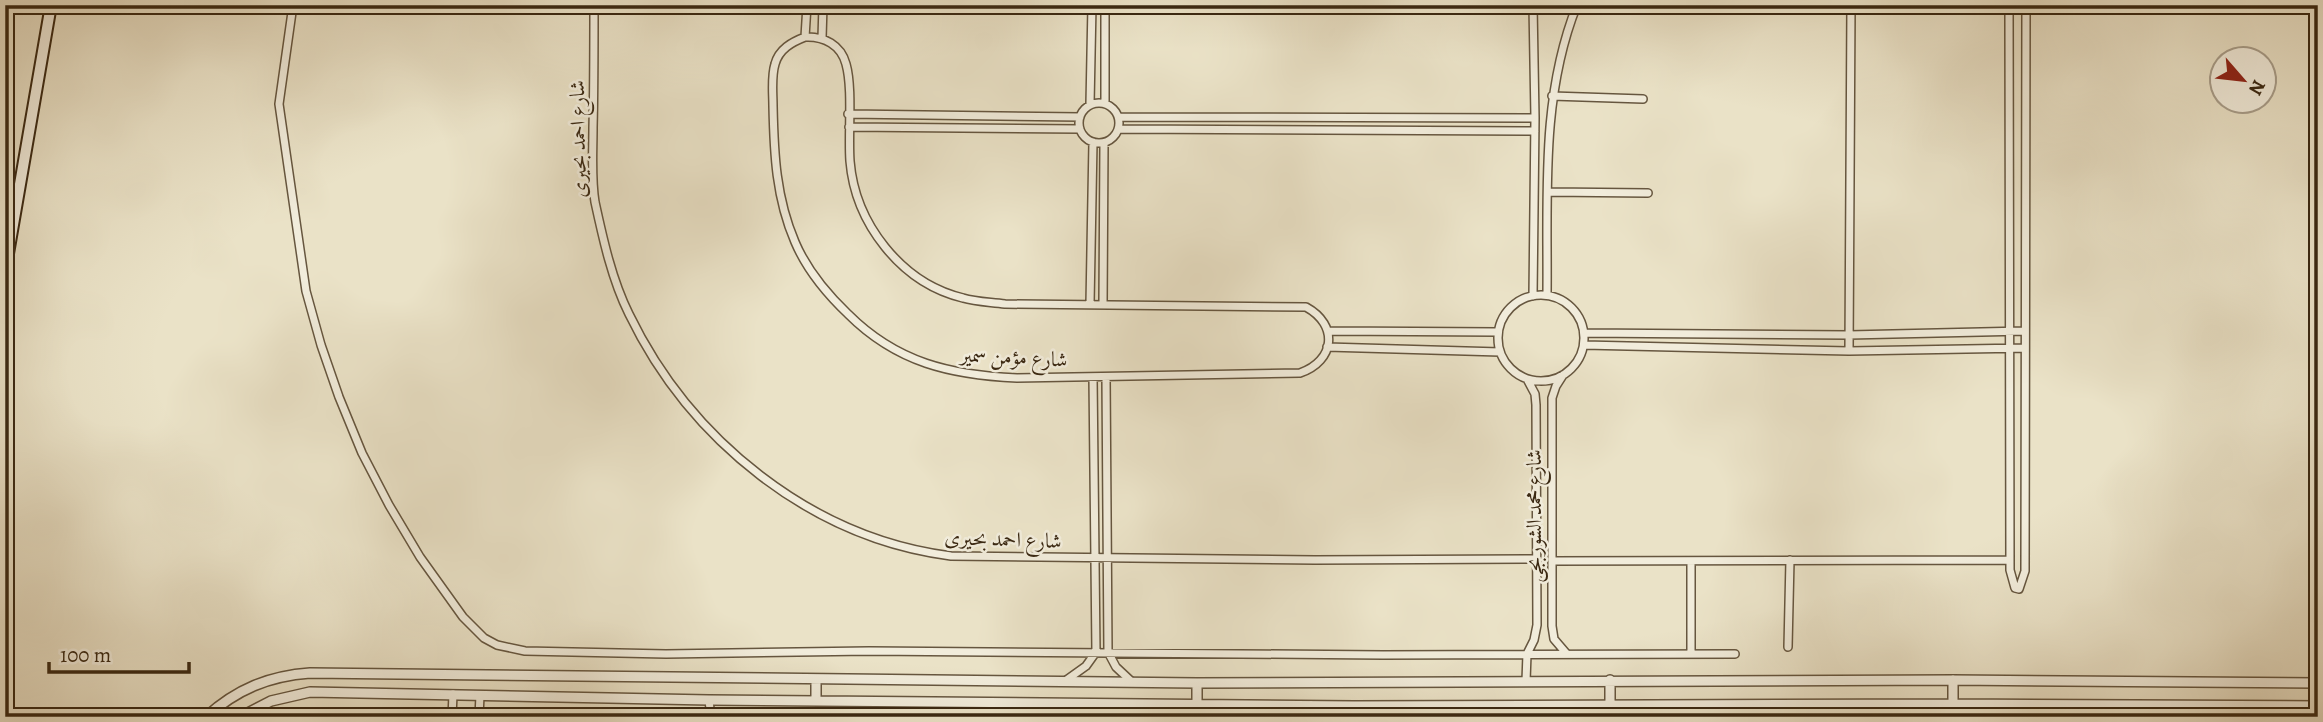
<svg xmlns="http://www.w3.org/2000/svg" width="2323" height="722" font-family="Alegreya,Amiri,serif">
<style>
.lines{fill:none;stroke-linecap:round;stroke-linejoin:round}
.minor-casing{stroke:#66563f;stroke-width:10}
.tertiary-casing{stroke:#66563f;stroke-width:12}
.secondary-casing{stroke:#3a2812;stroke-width:14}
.minor{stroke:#f1ecdb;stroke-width:7}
.tertiary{stroke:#f1ecdb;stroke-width:9}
.secondary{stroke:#f1ecdb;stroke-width:10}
.labels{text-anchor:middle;stroke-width:5;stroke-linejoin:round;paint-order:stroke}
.street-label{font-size:21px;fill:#3a2812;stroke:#f1ecdb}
</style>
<rect width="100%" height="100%" fill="#eae2c7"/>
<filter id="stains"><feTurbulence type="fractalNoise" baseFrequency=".00286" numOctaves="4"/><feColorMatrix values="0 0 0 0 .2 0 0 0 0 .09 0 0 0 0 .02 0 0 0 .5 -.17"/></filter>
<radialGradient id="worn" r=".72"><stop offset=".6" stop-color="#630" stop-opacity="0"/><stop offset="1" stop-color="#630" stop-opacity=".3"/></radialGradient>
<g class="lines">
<defs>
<path id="minor" d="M293,5L279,104L306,291L321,345L339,397L362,453L389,505L420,557L463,617L484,638L497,645L525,651L666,654L869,651L1383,655L1735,654
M594,5C594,46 594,87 593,128C593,152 591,178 595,202C603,239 612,280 629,314C690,440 811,538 951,556L1315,560L1535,559
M2009,5L2010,570L2015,588L2019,589L2025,571L2026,5
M805,37C824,36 841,45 846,64C853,89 848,133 850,161C855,223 901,283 963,298C976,302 991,302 1005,304L1306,307C1339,325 1335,361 1300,373L1017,378C951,375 897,363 848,314C827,294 806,268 795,242C776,198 774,154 773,106C773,93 771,77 775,64C779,49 792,42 805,37Z
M805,37L807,5
M822,38L823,5
M1552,96L1643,99
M1079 123a20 20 0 1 1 40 0a20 20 0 1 1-40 0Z
M1105,103V5
M1090,104L1092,5
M848,114L1080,117
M1119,117L1535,118
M849,127L1080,129
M1119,129L1535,131
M1549,192L1648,193
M1547,295C1548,198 1540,97 1577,5
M1498 338a43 43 0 1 1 86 0a43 43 0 1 1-86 0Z
M1533,296L1535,118L1533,5
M1090,304L1093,142
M1103,304L1104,143
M1328,331L1498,332
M1584,333L1849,335L2025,331
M1584,345L1849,351L2025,348
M1327,347L1500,352
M1849,351L1851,5
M1563,375L1556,386L1552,398V626L1554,639L1566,653
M1106,377L1108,652L1116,667L1132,682
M1552,561L2010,560
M1788,647L1790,560
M1691,654V561
M1065,681L1086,666L1096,652L1093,377
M1526,681L1527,654L1534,640L1537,625L1536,405L1535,394L1527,379
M709,700L710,709L717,717
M1411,706V717
M452,717L453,694
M479,717L480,695
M1309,717L1311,705
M2146,717V705
M2164,717V706"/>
<path id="tertiary" d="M816,679V701
M1953,680V704
M1197,683V705
M1610,705V680
M206,717C237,689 269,676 310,673L1197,683L1953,680L2318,683
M240,717L271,701L310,692L709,700L1354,706L1953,704L2318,706"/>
<path id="secondary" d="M5,271L51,5"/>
</defs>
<use href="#minor" class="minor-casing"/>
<use href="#tertiary" class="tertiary-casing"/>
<use href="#secondary" class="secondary-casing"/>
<use href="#minor" class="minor"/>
<use href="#tertiary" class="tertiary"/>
<use href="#secondary" class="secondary"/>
</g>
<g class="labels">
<g class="street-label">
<text transform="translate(578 139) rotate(-91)" y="7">شارع احمد بحيرى</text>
<text transform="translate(1014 357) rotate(3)" y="7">شارع مؤمن سمير</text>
<text transform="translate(1534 516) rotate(-90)" y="7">شارع محمد الشوربجى</text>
<text transform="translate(1003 539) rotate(2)" y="7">شارع احمد بحيرى</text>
</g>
</g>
<rect width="2323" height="722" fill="none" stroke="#eae2c7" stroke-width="28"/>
<rect x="7" y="7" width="2309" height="708" fill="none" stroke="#3a2812" stroke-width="3.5"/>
<rect x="14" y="14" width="2295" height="694" fill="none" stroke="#3a2812" stroke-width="2"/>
<g transform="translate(2243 80) rotate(118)"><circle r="33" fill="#f1ecdb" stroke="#a89e8b" stroke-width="2"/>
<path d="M0-5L12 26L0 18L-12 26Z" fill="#8f2418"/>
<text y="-10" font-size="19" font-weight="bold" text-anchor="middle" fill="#3a2812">N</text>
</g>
<path d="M49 662v10h140v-10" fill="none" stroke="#3a2812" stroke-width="3.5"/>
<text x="60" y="662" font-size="21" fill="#3a2812" stroke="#f1ecdb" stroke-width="5" paint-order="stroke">100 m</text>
<rect width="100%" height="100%" filter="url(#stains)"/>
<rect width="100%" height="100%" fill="url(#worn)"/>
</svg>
